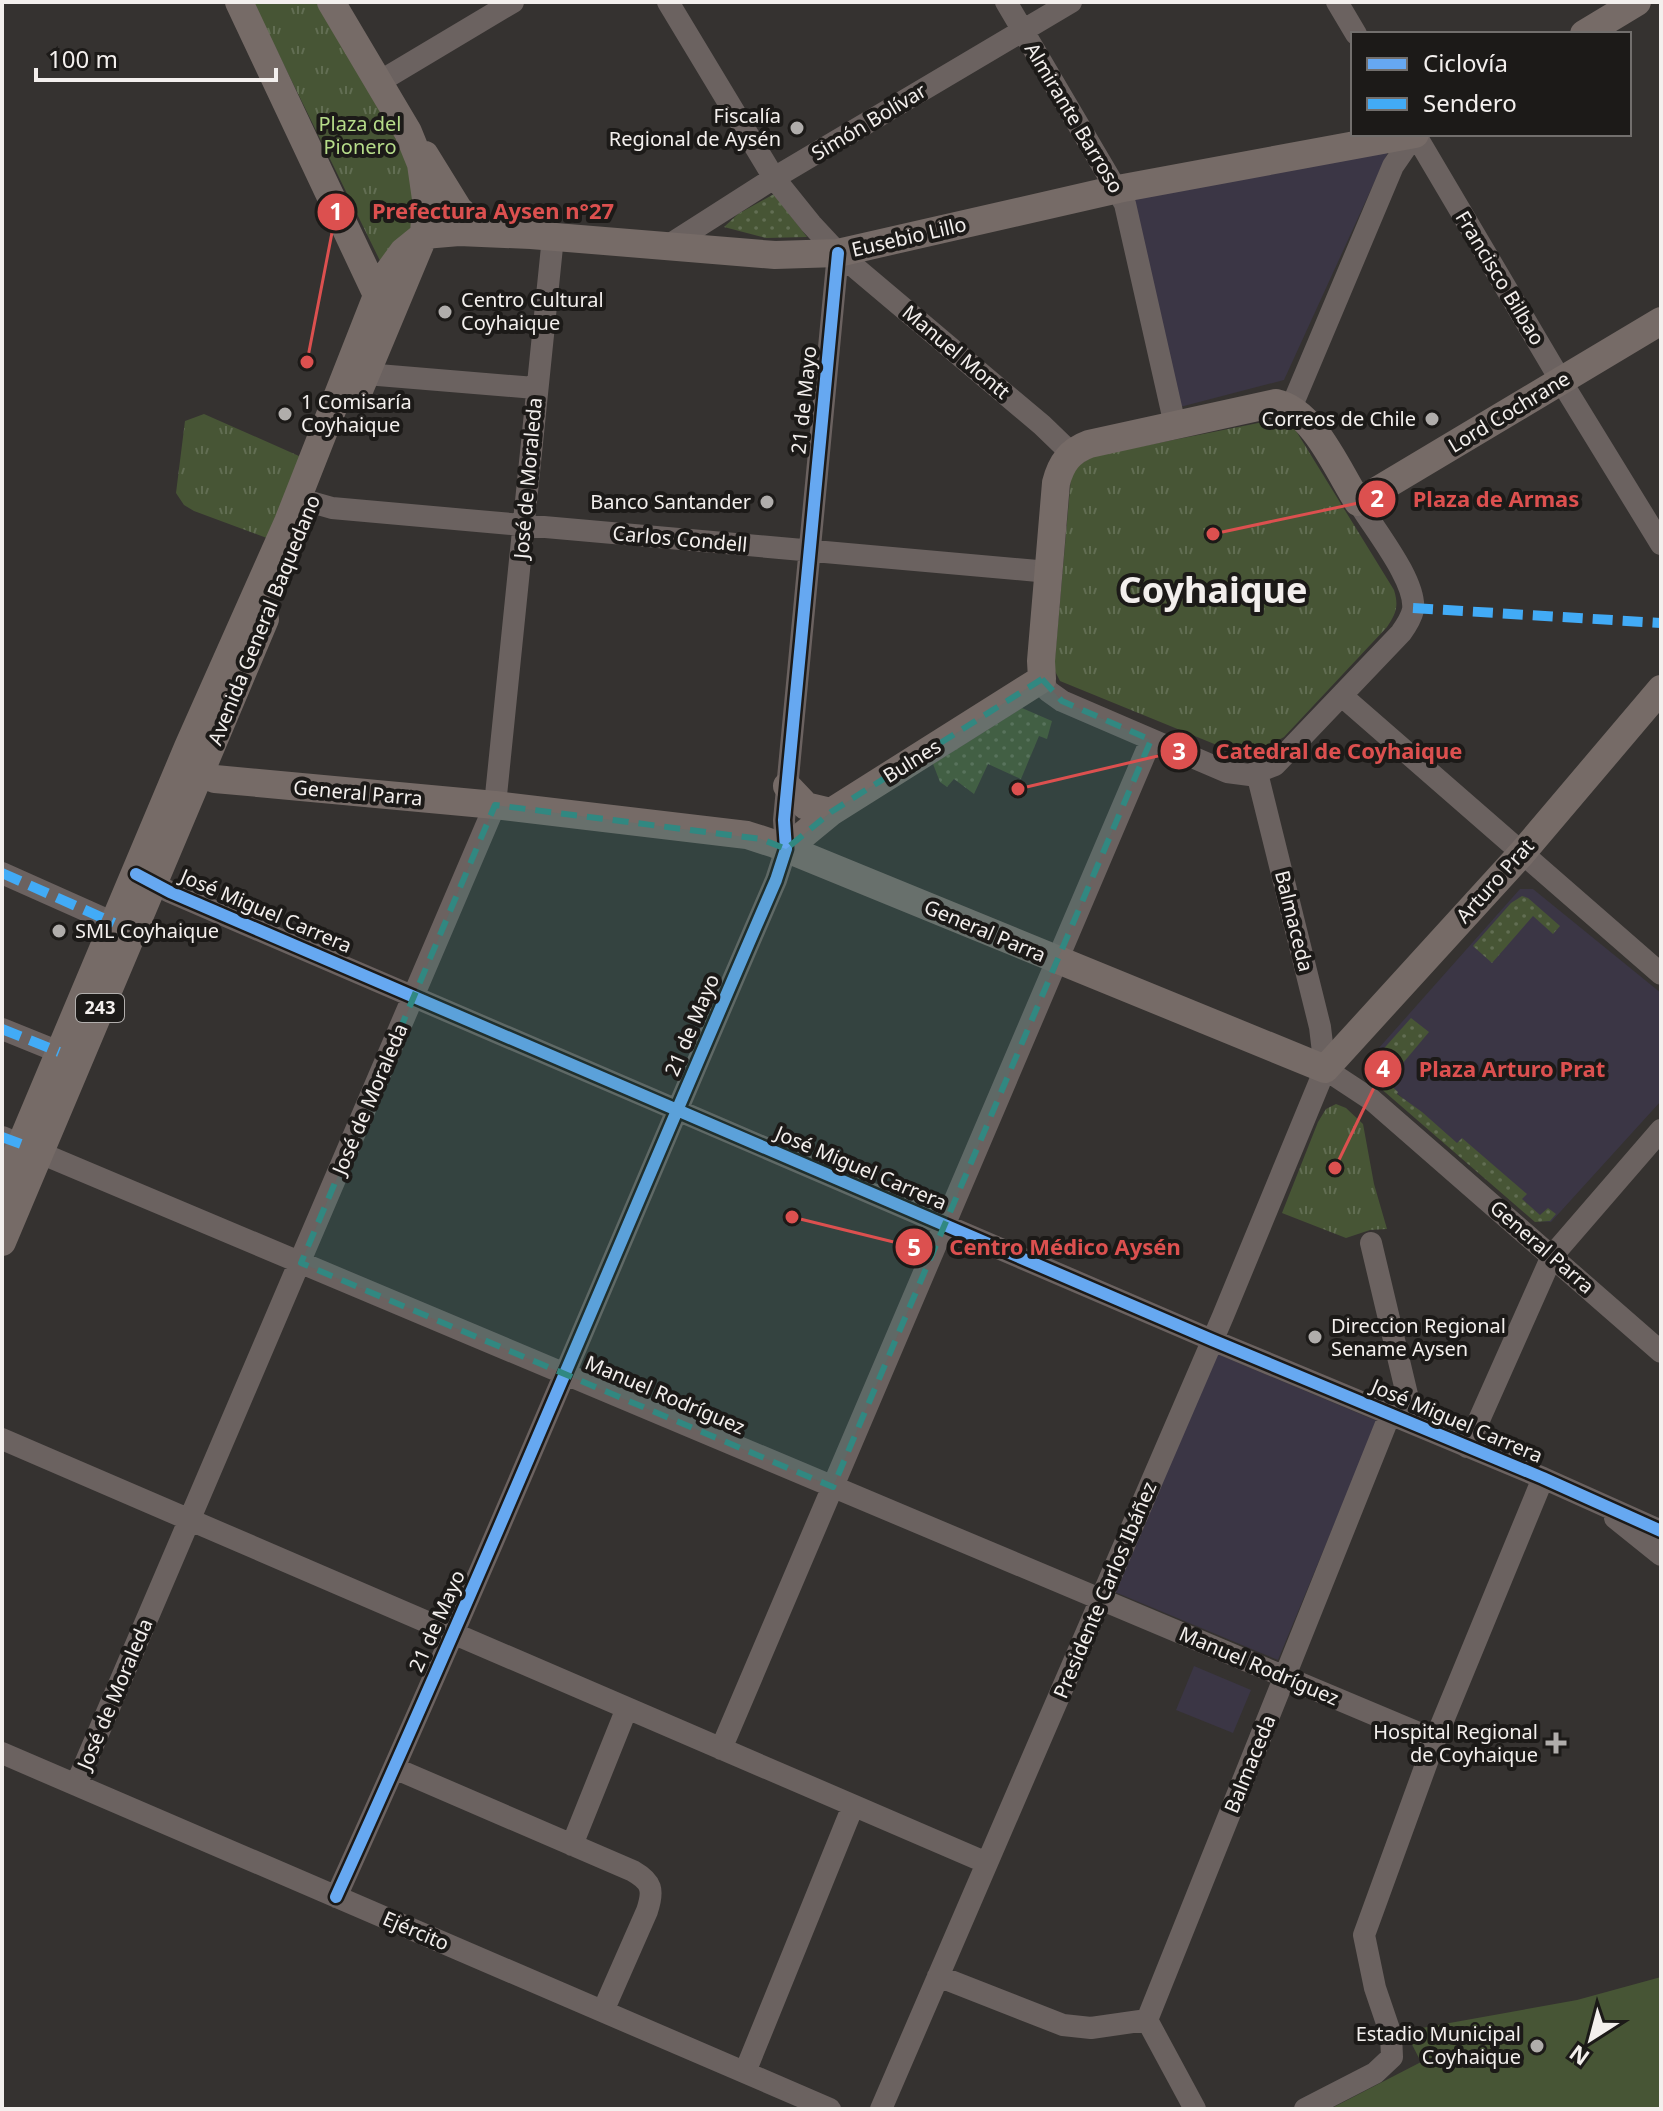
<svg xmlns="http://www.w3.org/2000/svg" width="1663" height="2111" font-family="'Noto Sans',sans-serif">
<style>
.education{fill:#3b3645}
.grass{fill:url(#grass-dots)}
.park{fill:url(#park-tufts)}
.garden{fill:#475535}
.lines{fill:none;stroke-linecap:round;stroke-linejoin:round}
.minor{stroke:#6b6260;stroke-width:22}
.major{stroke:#766b67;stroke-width:28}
.quiet{stroke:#42abf6;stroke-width:10;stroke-dasharray:20 10;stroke-linecap:butt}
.cycleway-casing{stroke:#1c1a18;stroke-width:17}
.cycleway{stroke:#66a8f1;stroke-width:12}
.marked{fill:#318881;fill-opacity:0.2;stroke:#318881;stroke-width:6;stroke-dasharray:16 10;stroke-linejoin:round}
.poi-dot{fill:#b0adab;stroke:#1c1a18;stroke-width:3}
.labels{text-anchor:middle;stroke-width:8;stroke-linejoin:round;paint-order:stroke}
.shield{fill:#1c1a18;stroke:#b2afad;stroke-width:2}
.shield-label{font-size:18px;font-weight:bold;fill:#f3efed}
.poi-label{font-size:20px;fill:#f3efed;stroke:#1c1a18;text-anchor:end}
.street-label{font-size:20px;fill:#f3efed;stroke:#1c1a18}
.park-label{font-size:20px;fill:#b6dc89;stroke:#1c1a18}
.town-label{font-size:36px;font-weight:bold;fill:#f3efed;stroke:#1c1a18}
.leader{fill:none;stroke:#dc504f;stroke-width:3}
.callout-dot{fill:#dc504f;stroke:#1c1a18;stroke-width:3}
.mark-label{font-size:24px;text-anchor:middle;font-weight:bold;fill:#fff}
.callout-label{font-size:22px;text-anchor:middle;font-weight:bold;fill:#dc504f;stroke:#1c1a18;stroke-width:8;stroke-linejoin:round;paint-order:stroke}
</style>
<defs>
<pattern id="grass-dots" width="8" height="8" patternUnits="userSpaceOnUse" patternTransform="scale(2)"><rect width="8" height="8" fill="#475535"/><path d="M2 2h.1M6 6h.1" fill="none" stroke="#626e53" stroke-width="1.8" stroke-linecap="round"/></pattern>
<pattern id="park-tufts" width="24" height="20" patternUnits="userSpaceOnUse" patternTransform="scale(2)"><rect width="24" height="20" fill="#475535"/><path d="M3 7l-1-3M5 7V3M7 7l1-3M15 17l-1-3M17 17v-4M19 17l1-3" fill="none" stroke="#626e53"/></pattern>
</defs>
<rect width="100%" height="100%" fill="#353230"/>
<path class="education" d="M1390,148L1284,380L1180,407L1132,194Z
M1520,889H1533L1661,993V1101L1551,1222L1539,1221L1370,1069V1058Z
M1215,1353L1377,1421L1278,1660L1110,1590Z
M1194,1666L1251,1690L1233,1733L1176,1710Z"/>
<path class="grass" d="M774,194L807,237L766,238L724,227L738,214Z
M1022,708L1052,721L1047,739L1039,736L1021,779L988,764L974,794L954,779L947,787L940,782L933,764Z
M1522,896L1528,898L1560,926L1553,934L1533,916L1492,963L1473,946L1511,903Z
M1411,1018L1429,1032L1387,1082L1398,1092L1397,1094L1422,1112L1457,1143L1462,1138L1527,1194L1522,1199L1540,1215L1548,1208L1556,1214L1550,1221L1535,1222L1371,1080L1369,1074L1371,1063Z"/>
<path class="park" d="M253,2H322L409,155L415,226L385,271Z
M204,414L308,460L275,541L194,511L184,505L176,493L185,421Z
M1278,419L1293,426L1394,590C1399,606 1396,614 1387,627L1284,737C1265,748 1250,751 1229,750L1060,681L1054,669L1071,477L1075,468L1093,456Z
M1336,1104L1346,1108L1363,1124L1374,1184L1387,1229L1370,1230L1346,1238L1282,1213L1318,1122L1326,1109Z"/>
<path class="garden" d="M1661,1977V2109H1330L1421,2062L1405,2031L1577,2000Z"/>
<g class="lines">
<path class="minor" d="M668,2L774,178L811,224L838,253L1042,425L1071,453
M1006,2L1125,204L1175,425
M1337,2L1356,34
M379,82L513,2
M1415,134L1561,381L1661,544
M669,245L774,178L1071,2
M366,374L535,388
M1291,408L1393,166L1415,134
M297,498L332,508L1049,572
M1042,679L1048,691L1062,701L1227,772L1250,775L1275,765L1401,633C1406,626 1411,619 1413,610C1417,581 1373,528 1358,502
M1342,696L1661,974
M2,873L114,923
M140,877L170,892L1212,1340L1543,1478L1661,1531
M2,1029L59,1052
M1325,1069L1372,1100L1661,1352
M2,1137L1435,1740
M1371,1243L1414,1424
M2,1439L987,1863
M1467,1447L1552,1256L1661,1130
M1615,1518L1661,1555
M721,1749L1151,740
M2,1753L830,2109
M394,1768L633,1871C652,1882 654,1890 647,1911L603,2011
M76,1785L495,805L553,237
M572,1845L627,1708
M336,1897C489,1560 629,1219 776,880L786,849L784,820L838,253
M938,1976L1063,2025L1091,2028L1147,2020
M745,2072L853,1806
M881,2109L1223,1316L1325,1069L1320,1027L1257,773
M1195,2109L1147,2020L1390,1414
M1305,2109L1375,2073L1392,2057L1391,2035L1375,1988L1364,1935L1435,1740L1543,1478"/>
<path class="major" d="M239,2L377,295
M331,2L408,132L421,164L426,199L424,235L360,388
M1584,34L1637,2
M425,155L459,210L485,232
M188,747C189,766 198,774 215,779L495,805L747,835L775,844L1325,1069L1522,853L1661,689
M787,786L806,806L831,812
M786,849L831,812L1042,679L1041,661L1056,483C1061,463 1070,451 1089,444L1276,403C1314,411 1338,471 1358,502L1661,321
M2,1189L188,747L288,522L384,278L403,252L424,235L459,232L531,235L775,255L838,253L1118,189L1415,134
M2,1242L265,619"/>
<path class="quiet" d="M1413,608L1661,623
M2,873L114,923
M2,1029L59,1052
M2,1137L21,1144"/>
<defs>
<path id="cycleway" d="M136,874L170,892L1212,1340L1543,1478L1661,1531
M336,1897C489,1560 629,1219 776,880L786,849L784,820L838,253"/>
</defs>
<use href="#cycleway" class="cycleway-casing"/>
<use href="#cycleway" class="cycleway"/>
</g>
<path class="marked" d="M1042,679L1062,701L1151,740L833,1487L301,1263L495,805L761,839L786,849L831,812Z"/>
<g class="poi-dot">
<circle cx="797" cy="128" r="8"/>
<circle cx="445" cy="312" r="8"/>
<circle cx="285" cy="414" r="8"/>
<circle cx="1432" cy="419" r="8"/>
<circle cx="767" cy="502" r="8"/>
<circle cx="59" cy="931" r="8"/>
<circle cx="1315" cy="1337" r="8"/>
<path d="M1552 1731h8v8h8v8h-8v8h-8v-8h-8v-8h8z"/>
<circle cx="1537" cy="2046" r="8"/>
</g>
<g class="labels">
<rect class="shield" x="76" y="994" width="48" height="28" rx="6"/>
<g class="shield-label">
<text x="100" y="1014">243</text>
</g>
<g class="poi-label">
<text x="781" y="123">Fiscalía<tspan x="781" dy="23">Regional de Aysén</tspan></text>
<text x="461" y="307" text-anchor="start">Centro Cultural<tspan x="461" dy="23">Coyhaique</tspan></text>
<text x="301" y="409" text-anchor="start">1 Comisaría<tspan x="301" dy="23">Coyhaique</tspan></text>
<text x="1416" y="426">Correos de Chile</text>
<text x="751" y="509">Banco Santander</text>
<text x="75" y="938" text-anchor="start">SML Coyhaique</text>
<text x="1331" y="1333" text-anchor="start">Direccion Regional<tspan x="1331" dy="23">Sename Aysen</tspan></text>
<text x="1538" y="1739">Hospital Regional<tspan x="1538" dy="23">de Coyhaique</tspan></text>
<text x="1521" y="2041">Estadio Municipal<tspan x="1521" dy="23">Coyhaique</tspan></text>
</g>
<g class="street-label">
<text transform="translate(1074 118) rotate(59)" y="7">Almirante Barroso</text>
<text transform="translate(869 122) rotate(-31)" y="7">Simón Bolívar</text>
<text transform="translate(909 237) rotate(-13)" y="7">Eusebio Lillo</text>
<text transform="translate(1500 278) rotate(59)" y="7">Francisco Bilbao</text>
<text transform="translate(956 352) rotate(40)" y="7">Manuel Montt</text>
<text transform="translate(804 400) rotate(-84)" y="7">21 de Mayo</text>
<text transform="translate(1509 412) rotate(-31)" y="7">Lord Cochrane</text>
<text transform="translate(528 478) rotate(-85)" y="7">José de Moraleda</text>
<text transform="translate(680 539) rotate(5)" y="7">Carlos Condell</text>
<text transform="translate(264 620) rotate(-68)" y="7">Avenida General Baquedano</text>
<text transform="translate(912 761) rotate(-32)" y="7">Bulnes</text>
<text transform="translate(358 793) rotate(5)" y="7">General Parra</text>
<text transform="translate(1495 881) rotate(-48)" y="7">Arturo Prat</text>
<text transform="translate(266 911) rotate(23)" y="7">José Miguel Carrera</text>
<text transform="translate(1294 921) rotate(76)" y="7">Balmaceda</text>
<text transform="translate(985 931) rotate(23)" y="7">General Parra</text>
<text transform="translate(692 1025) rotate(-67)" y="7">21 de Mayo</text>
<text transform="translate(370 1099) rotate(-67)" y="7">José de Moraleda</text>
<text transform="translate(861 1168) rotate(23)" y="7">José Miguel Carrera</text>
<text transform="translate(1542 1247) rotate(41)" y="7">General Parra</text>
<text transform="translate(665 1395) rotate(23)" y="7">Manuel Rodríguez</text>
<text transform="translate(1457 1421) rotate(23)" y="7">José Miguel Carrera</text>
<text transform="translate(1105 1590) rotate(-67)" y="7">Presidente Carlos Ibáñez</text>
<text transform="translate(437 1621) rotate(-66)" y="7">21 de Mayo</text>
<text transform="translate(1259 1666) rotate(23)" y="7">Manuel Rodríguez</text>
<text transform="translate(115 1694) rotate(-67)" y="7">José de Moraleda</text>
<text transform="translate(1250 1764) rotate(-68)" y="7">Balmaceda</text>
<text transform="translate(416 1931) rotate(23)" y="7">Ejército</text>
</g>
<g class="park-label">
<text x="360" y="131">Plaza del<tspan x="360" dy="23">Pionero</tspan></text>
</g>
<g class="town-label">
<text x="1213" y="603">Coyhaique</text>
</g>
</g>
<path class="leader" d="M307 362L336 212M1213 534L1377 499M1018 789L1179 751M1335 1168L1383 1069M792 1217L914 1247"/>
<g class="callout-dot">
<circle cx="307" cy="362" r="8"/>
<circle cx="1213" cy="534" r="8"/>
<circle cx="1018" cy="789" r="8"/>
<circle cx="1335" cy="1168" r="8"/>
<circle cx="792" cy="1217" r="8"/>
<circle cx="336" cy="212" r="20"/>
<circle cx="1377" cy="499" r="20"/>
<circle cx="1179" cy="751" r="20"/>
<circle cx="1383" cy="1069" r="20"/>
<circle cx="914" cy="1247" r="20"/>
</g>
<g class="mark-label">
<text x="336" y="220">1</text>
<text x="1377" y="507">2</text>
<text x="1179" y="760">3</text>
<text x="1383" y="1077">4</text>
<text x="914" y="1256">5</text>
</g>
<g class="callout-label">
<text x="493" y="219">Prefectura Aysen n°27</text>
<text x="1496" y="507">Plaza de Armas</text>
<text x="1339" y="759">Catedral de Coyhaique</text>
<text x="1512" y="1077">Plaza Arturo Prat</text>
<text x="1065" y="1255">Centro Médico Aysén</text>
</g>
<rect width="1663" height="2111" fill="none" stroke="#f3efed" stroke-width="8"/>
<rect x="1351" y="32" width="280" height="104" fill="#1c1a18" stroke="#726f6d" stroke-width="2"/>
<rect x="1367" y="58" width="40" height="12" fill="#66a8f1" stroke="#726f6d" stroke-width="2"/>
<text x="1423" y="72" font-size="24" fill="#f3efed">Ciclovía</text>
<rect x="1367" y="98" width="40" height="12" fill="#42abf6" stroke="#726f6d" stroke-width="2"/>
<text x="1423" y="112" font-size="24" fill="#f3efed">Sendero</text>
<g transform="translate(1591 2039) rotate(216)" stroke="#1c1a18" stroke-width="6" paint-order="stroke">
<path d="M0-6L14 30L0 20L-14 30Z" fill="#f3efed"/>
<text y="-12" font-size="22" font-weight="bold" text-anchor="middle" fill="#f3efed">N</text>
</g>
<path d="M36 68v12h240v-12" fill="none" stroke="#f3efed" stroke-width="4"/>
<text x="48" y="68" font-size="24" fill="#f3efed" stroke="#1c1a18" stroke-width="6" paint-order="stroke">100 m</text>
</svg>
